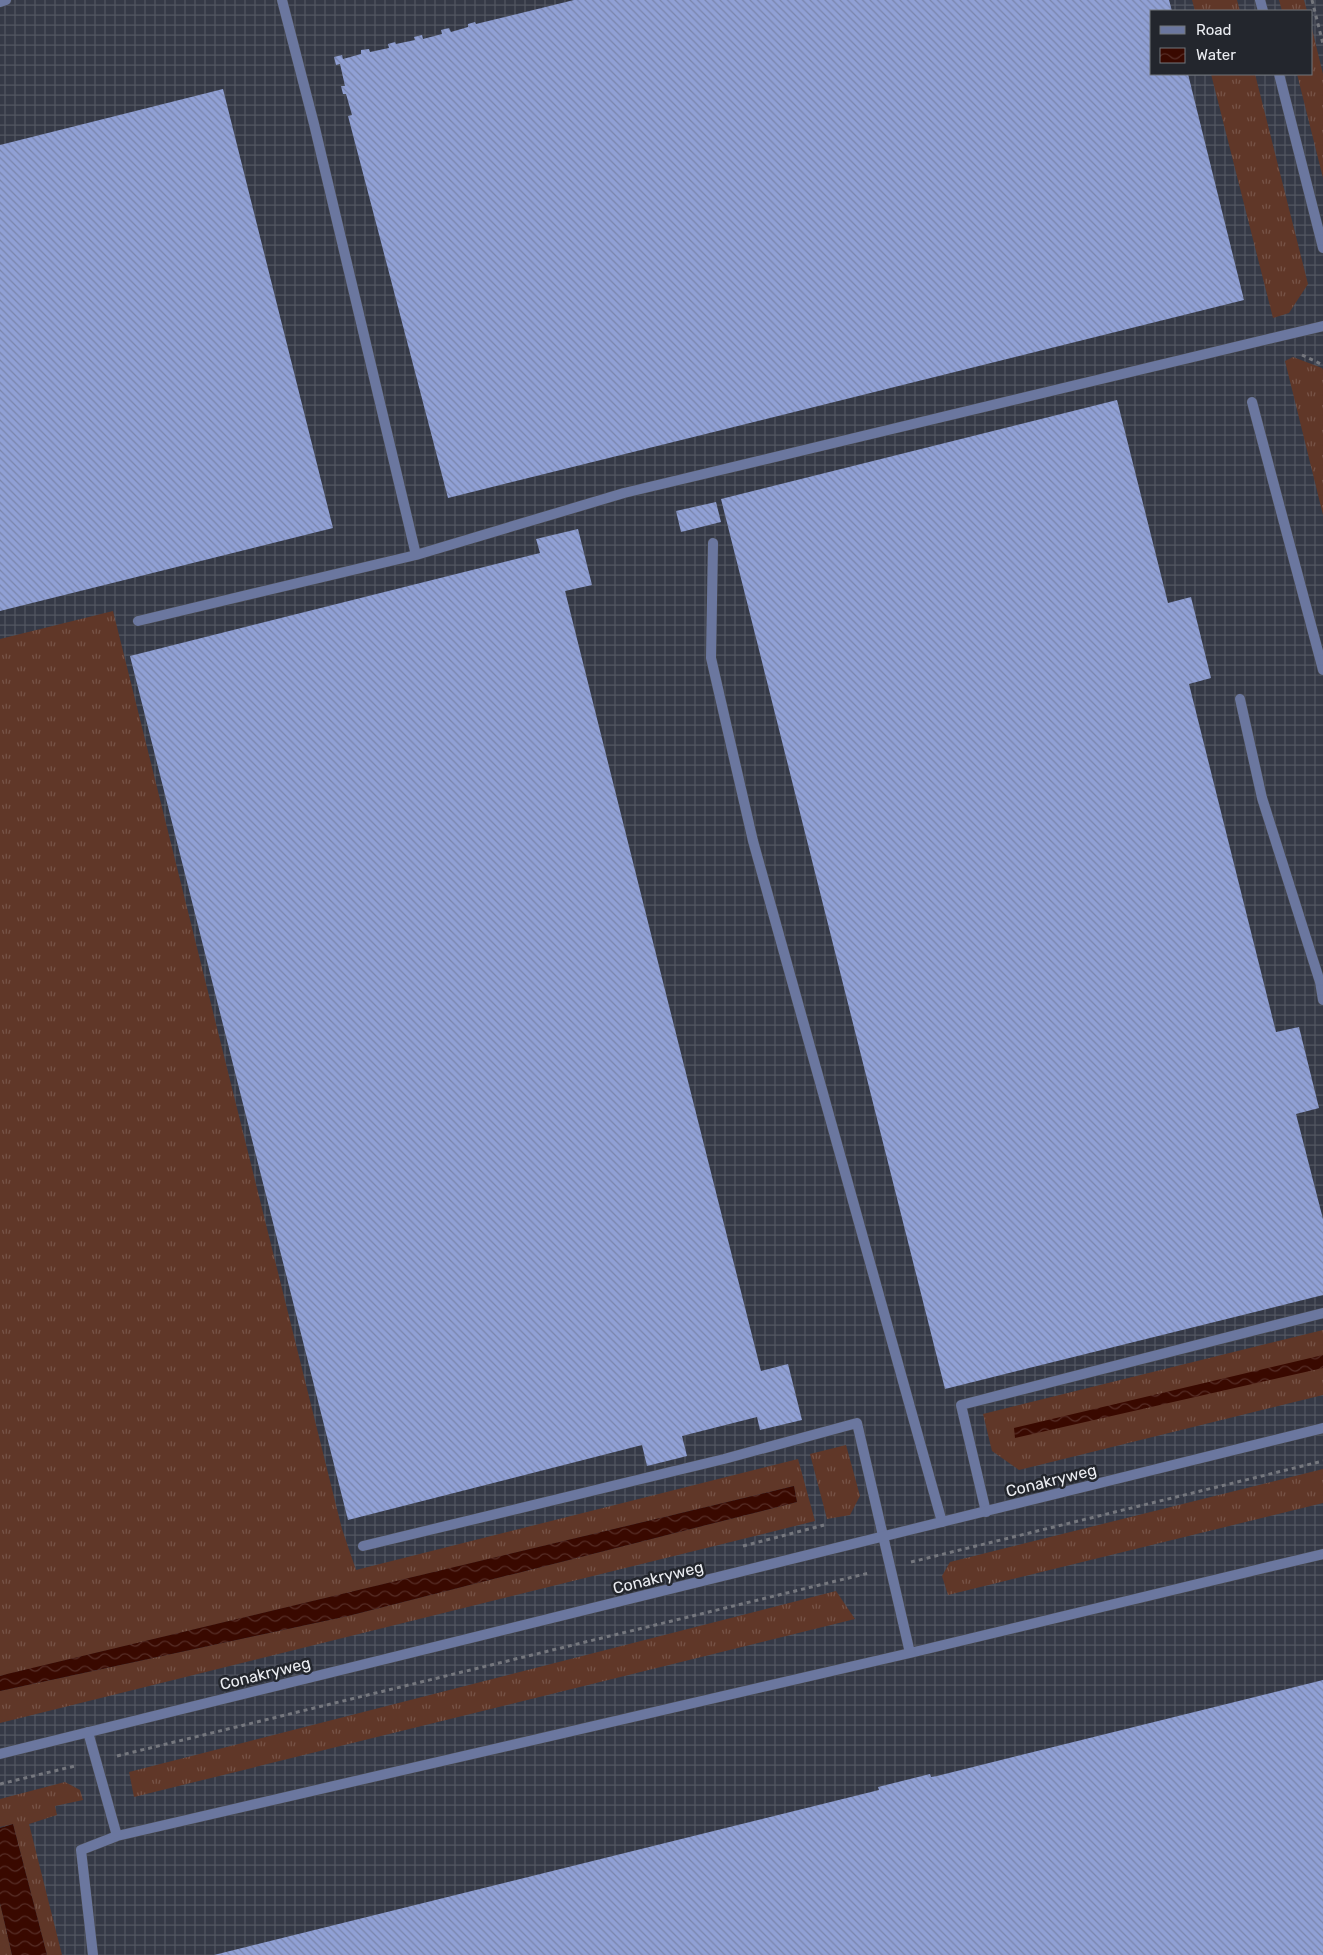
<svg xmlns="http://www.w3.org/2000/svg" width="1323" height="1955" font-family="Rubik,sans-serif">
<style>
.industrial{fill:url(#industrial-grid);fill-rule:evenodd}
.grass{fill:url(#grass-tufts)}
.water{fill:url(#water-waves)}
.building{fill:url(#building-back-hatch)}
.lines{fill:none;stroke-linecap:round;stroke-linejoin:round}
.service-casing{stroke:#484a51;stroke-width:11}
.minor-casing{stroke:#484a51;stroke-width:11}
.path{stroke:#75777e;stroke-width:3;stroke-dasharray:4 4;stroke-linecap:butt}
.service{stroke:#6b779f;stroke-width:10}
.minor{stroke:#6b779f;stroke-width:10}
.labels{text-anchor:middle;stroke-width:5;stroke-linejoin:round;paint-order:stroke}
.street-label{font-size:16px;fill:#ebedf2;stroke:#23262d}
</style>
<defs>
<pattern id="industrial-grid" width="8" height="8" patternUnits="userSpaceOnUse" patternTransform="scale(1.25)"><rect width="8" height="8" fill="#353946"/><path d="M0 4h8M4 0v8" fill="none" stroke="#525661"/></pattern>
<pattern id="grass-tufts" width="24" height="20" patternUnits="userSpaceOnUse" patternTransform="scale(1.25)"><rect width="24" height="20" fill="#603728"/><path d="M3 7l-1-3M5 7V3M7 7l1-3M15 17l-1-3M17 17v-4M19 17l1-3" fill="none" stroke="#775448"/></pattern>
<pattern id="water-waves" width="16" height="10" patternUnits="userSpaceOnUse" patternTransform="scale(1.25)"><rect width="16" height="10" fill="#390900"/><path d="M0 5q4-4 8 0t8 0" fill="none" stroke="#562d26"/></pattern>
<pattern id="building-back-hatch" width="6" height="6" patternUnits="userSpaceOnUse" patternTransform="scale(1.25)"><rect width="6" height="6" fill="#90a0d5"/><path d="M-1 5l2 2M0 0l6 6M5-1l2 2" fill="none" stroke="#7a85ab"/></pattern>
</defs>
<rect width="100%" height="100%" fill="#2d2f37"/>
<path class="industrial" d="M0,0H1323V1955H0ZM1152,11H1312V74H1152Z"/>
<path class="grass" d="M1192,0H1237L1240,11H1195Z
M1279,0H1304L1307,11H1282Z
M1312,29L1323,74V178L1297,74H1312Z
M1211,74H1255L1308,284L1289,313L1273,318Z
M1293,357L1322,368L1323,370V515L1285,361Z
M113,611L342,1529L356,1570L798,1459L815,1521L0,1723V1691L348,1616L797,1502L794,1486L0,1676V639Z
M1323,1330V1395L1019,1470L992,1451L983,1414Z
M846,1445L860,1496L850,1515L827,1519L810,1454Z
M1323,1469V1503L948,1595L942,1576L950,1562Z
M836,1591L855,1619L134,1797L129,1772Z
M65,1782L80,1790L83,1800L55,1806L57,1815L29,1824L62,1955H47L13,1824L0,1827V1799Z
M0,1903L12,1955H0Z"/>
<path class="water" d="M1323,1355V1368L1015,1438L1014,1428Z
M794,1486L797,1502L348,1616L0,1691V1676L7,1674Z
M13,1824L47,1955H12L0,1903V1828Z"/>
<path class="building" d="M574,0H1169L1172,11H1152V74H1188L1244,300L448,498L348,116L352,115L346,94H343L341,86H345L340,64L336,65L334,57L342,55L343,59L361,54V50L369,49L370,52L389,48L388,44L395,42L396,44L415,40L414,37L422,35L423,39L442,34L441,30L449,28L451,32L468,27V24L475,22L476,24Z
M223,89L333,528L0,611V145Z
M1117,400L1168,603L1191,597L1211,678L1189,684L1276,1032L1299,1027L1319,1108L1296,1114L1323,1219V1295L945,1389L721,499Z
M716,502L721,522L681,532L676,511Z
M578,529L592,585L565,591L663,982L761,1371L788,1364L802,1420L760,1430L757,1417L682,1436L687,1456L647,1466L642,1445L348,1520L130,656L540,553L536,539Z
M1323,1680V1955H214L879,1790L878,1787L930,1774L931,1777L937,1776Z"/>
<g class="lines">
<defs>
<path id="service" d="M282,0L314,124L416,555
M0,2L6,0
M1252,402L1323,670
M713,543L711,658L753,841L942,1522
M138,621L416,555L624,493L1323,326
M1240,699L1262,798L1320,982L1323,1000
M986,1512L961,1405L1323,1313
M363,1546L724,1459L857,1423L910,1653L1323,1554
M88,1732L117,1836L910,1653
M93,1955L81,1850L117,1836"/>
<path id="minor" d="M1260,0L1263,11
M1279,74L1323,248
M0,1754L1323,1428"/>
</defs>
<use href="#service" class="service-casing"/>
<use href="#minor" class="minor-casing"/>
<path class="path" d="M1312,0L1323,44
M1302,355L1323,365
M743,1546L824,1525
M911,1562L1323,1461
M117,1756L869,1573
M0,1784L75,1766"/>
<use href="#service" class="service"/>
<use href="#minor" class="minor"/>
</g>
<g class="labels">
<g class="street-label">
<text transform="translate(1051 1480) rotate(-14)" y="6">Conakryweg</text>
<text transform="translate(658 1577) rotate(-14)" y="6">Conakryweg</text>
<text transform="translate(265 1673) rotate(-14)" y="6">Conakryweg</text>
</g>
</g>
<rect x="1150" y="10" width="162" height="65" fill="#23262d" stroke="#73767c"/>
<rect x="1160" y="26" width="25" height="8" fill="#6b779f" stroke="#73767c"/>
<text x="1196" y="35" font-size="15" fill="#ebedf2">Road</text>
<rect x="1160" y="48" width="25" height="15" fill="url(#water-waves)" stroke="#73767c"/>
<text x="1196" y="60" font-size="15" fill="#ebedf2">Water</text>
</svg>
